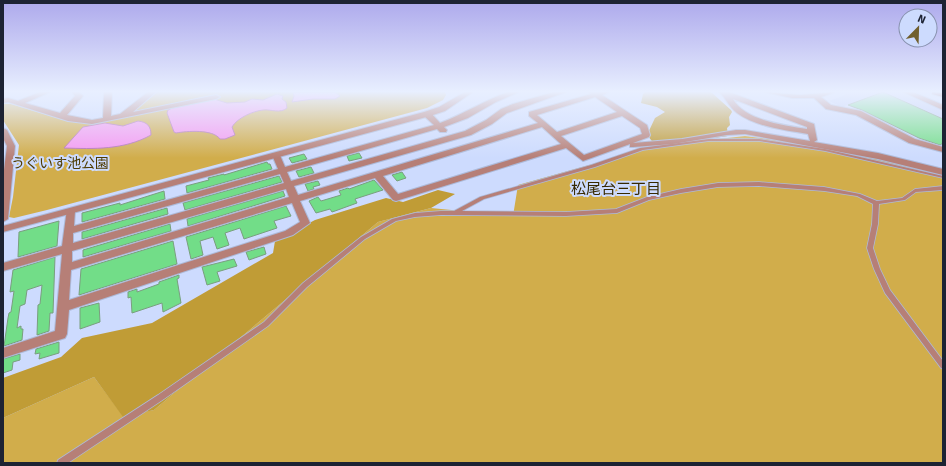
<svg xmlns="http://www.w3.org/2000/svg" width="946" height="466" font-family="Signika,'Noto Sans JP',sans-serif">
<style>
.built{fill:#c0cef7}
.green{fill:#d1ad4b}
.forest{fill:#c09c36}
.water{fill:#f599f1;stroke:#b476b8}
.building{fill:#72dd88;stroke:#799f7e}
.lines{fill:none;stroke-linecap:round;stroke-linejoin:round}
.service-casing{stroke:#adbad9;stroke-width:1.5}
.minor-casing{stroke:#adbad9;stroke-width:2}
.tertiary-casing{stroke:#adbad9;stroke-width:2}
.primary-casing{stroke:#adbad9;stroke-width:2}
.service{fill:#b67f77;fill-rule:evenodd}
.minor{fill:#b67f77;fill-rule:evenodd}
.tertiary{fill:#b67f77;fill-rule:evenodd}
.primary{fill:#8c2c23;fill-rule:evenodd}
.labels{text-anchor:middle;stroke-width:4;stroke-linejoin:round;paint-order:stroke}
.park-label{font-size:14px;fill:#4f3c02;stroke:#cddbfe}
.neighbourhood-label{font-size:15px;fill:#372900;stroke:#cddbfe}
</style>
<rect width="100%" height="100%" fill="#cddbfe"/>
<path class="built" d="M853,92H899L943,111V148L936,147L847,105L842,107L829,101Z"/>
<path class="green" d="M157,92H445L446,95L443,100L427,108L47,210L14,218L9,217L13,197L19,145L3,120V104H11L67,121L92,123L122,118Z
M745,136L869,152L943,176V463H3V418L94,377L123,416L154,410L378,222L431,208L513,216L518,185L657,146Z"/>
<path class="forest" d="M645,92H711L731,110L732,112L729,117L730,125L727,128L728,136L656,146L647,135L655,118L665,112L657,107L641,103L643,94Z
M438,190L455,194L431,208L378,222L154,410L123,417L94,377L3,418V378L61,357L82,338L152,323L273,253L275,241L315,220L386,198L403,202Z"/>
<path class="water" d="M293,92H335L340,96L335,99H313L292,102L294,96Z
M277,94L283,96L282,99L286,102L287,108C280,114 271,109 263,110C253,111 237,118 232,127L235,135L225,139H220C213,129 187,131 176,133L174,132L167,113L168,110L172,108L214,99L227,103L245,102L252,99L263,100Z
M138,121C147,122 151,126 151,135C124,150 94,149 64,148L83,127L105,123L123,126Z"/>
<path class="building" d="M883,92L943,119V143L940,145L919,138L862,110L848,105Z
M359,153L362,158L349,161L347,156Z
M304,154L307,159L292,163L289,158Z
M267,162L268,164H270L272,169L187,193L186,186L209,180L208,178L224,174V175Z
M311,167L314,173L299,177L296,171Z
M402,172L406,178L397,181L392,175Z
M279,176L282,182L185,210L183,203Z
M374,180L383,190L355,199L357,203L335,211L332,212L330,209L316,213L309,201L318,197L321,201L341,195L339,191L348,188L349,189Z
M318,181L320,185L313,187L314,189L308,191L305,184Z
M164,191L165,199L82,222V213L120,203V205Z
M283,191L285,196L282,197L188,226L187,219Z
M286,206L291,216L274,221L277,228L244,239L240,228L225,233L229,245L217,249L213,237L200,241L203,255L191,259L186,237Z
M167,208L168,214L82,239V232Z
M59,221L57,246L18,257L19,232Z
M170,224L171,231L83,257V250Z
M173,241L177,264L79,295L81,269Z
M264,247L266,254L249,260L246,252Z
M55,257L53,313H50L49,331L37,335L38,305L40,304L42,285L27,290L25,304L20,306L17,328L21,326V329H23L22,340L4,346L8,318L9,313L11,312L14,291L10,292L13,270Z
M234,259L237,266L217,272L220,281L207,285L202,267Z
M179,275V278L177,279L181,303L163,312L162,303L132,313L131,297L128,298V292L137,289V292L159,284V282Z
M99,303L100,322L80,329V308Z
M59,342V353L39,359L40,353L35,354L36,349Z
M20,354V360L13,362L12,370L3,373V359Z"/>
<g class="lines">
<defs>
<path id="service" d="M709,139H759L825,149L943,176V178L825,151L759,141H709L643,150L595,167L484,199L462,211L566,212L616,209L647,197L681,189L718,183L759,182L824,187L860,194L877,201L902,198L915,189L943,186V190L916,192L905,200L879,204L878,224L873,248L880,269L890,290L943,361V369L941,368L885,293L874,269L867,248L872,224L873,204L857,196L824,191L759,186L718,187L681,193L649,200L617,213L566,216L441,215L415,217L396,221L365,239L307,287L268,326L164,399L68,463H57L58,460L158,395L264,322L303,283L361,237L392,219L415,213L441,211H454L480,197L591,165L640,148Z"/>
<path id="minor" d="M40,92H50L25,103L60,113L75,96L72,92H79L83,96L67,115L92,120L103,118L104,92H112L111,116L120,114L148,92H156L133,112L216,95L220,97L216,99L92,124L68,121L8,102L3,103V99L8,98L18,101Z
M508,92H519L496,102L468,118L444,127L447,130L446,132H440L437,129L287,172L291,181L465,131L486,120L501,109L513,104L554,92H566L507,113L492,124L471,135L294,186L298,195L538,123L529,116V112L591,94L589,92H609L602,95L647,125L650,135L649,137L633,143L682,139L736,130H745L810,141L808,134C785,130 756,127 737,113C729,107 726,98 719,92H729L814,124L817,140L814,142L878,153L943,169V175L878,159L745,134L727,135L673,144L633,147H630V144L583,161L566,148L396,201L393,200L375,178L300,201L310,223L293,235L69,310L67,334L65,338L3,358V348L55,331L62,254L3,271V263L62,246L67,209H73L75,211L74,226L278,169L272,155L273,153H279L285,167L434,125L424,116V112H430L440,123C464,114 485,100 508,92ZM595,97L617,112L557,132L537,115ZM733,99L807,127V129C785,125 745,121 733,99ZM622,116L640,128L642,134L584,155L561,136ZM542,127L561,144L398,194L383,176ZM280,174L284,183L73,243V233ZM286,189L289,197L72,262V251ZM292,203L300,222L285,231L69,300L71,270Z"/>
<path id="tertiary" d="M465,92H473L445,111L430,116L3,232V226L424,112L439,107Z
M765,92L800,95L835,92L821,97L831,105L861,111L915,139L943,147V152L909,143L856,115L826,109L814,98H792Z
M903,92H913L943,105V110Z
M3,128L7,130L15,146L8,219L3,222V178L7,146L3,138Z"/>
<path id="primary" d="M932,92L943,93V97L932,94Z"/>
</defs>
<use href="#service" class="service-casing"/>
<use href="#minor" class="minor-casing"/>
<use href="#tertiary" class="tertiary-casing"/>
<use href="#primary" class="primary-casing"/>
<use href="#service" class="service"/>
<use href="#minor" class="minor"/>
<use href="#tertiary" class="tertiary"/>
<use href="#primary" class="primary"/>
</g>
<linearGradient id="sky" x2="0" y2="1"><stop stop-color="#ada9ec"/><stop offset="0.58" stop-color="#e8efff"/><stop offset="1" stop-color="#e8efff" stop-opacity="0"/></linearGradient>
<rect width="946" height="158" fill="url(#sky)"/>
<g class="labels">
<g class="park-label">
<text x="60" y="168">うぐいす池公園</text>
</g>
<g class="neighbourhood-label">
<text x="616" y="194">松尾台三丁目</text>
</g>
</g>
<rect width="946" height="466" fill="none" stroke="#1d2333" stroke-width="8"/>
<g transform="translate(918 28) rotate(23)"><circle r="19" fill="#cddbfe" stroke="#8791ad"/>
<path d="M0-3L7 15L0 10L-7 15Z" fill="#715f2d"/>
<text y="-6" font-size="11" font-weight="bold" text-anchor="middle" fill="#1d2333">N</text>
</g>
</svg>
